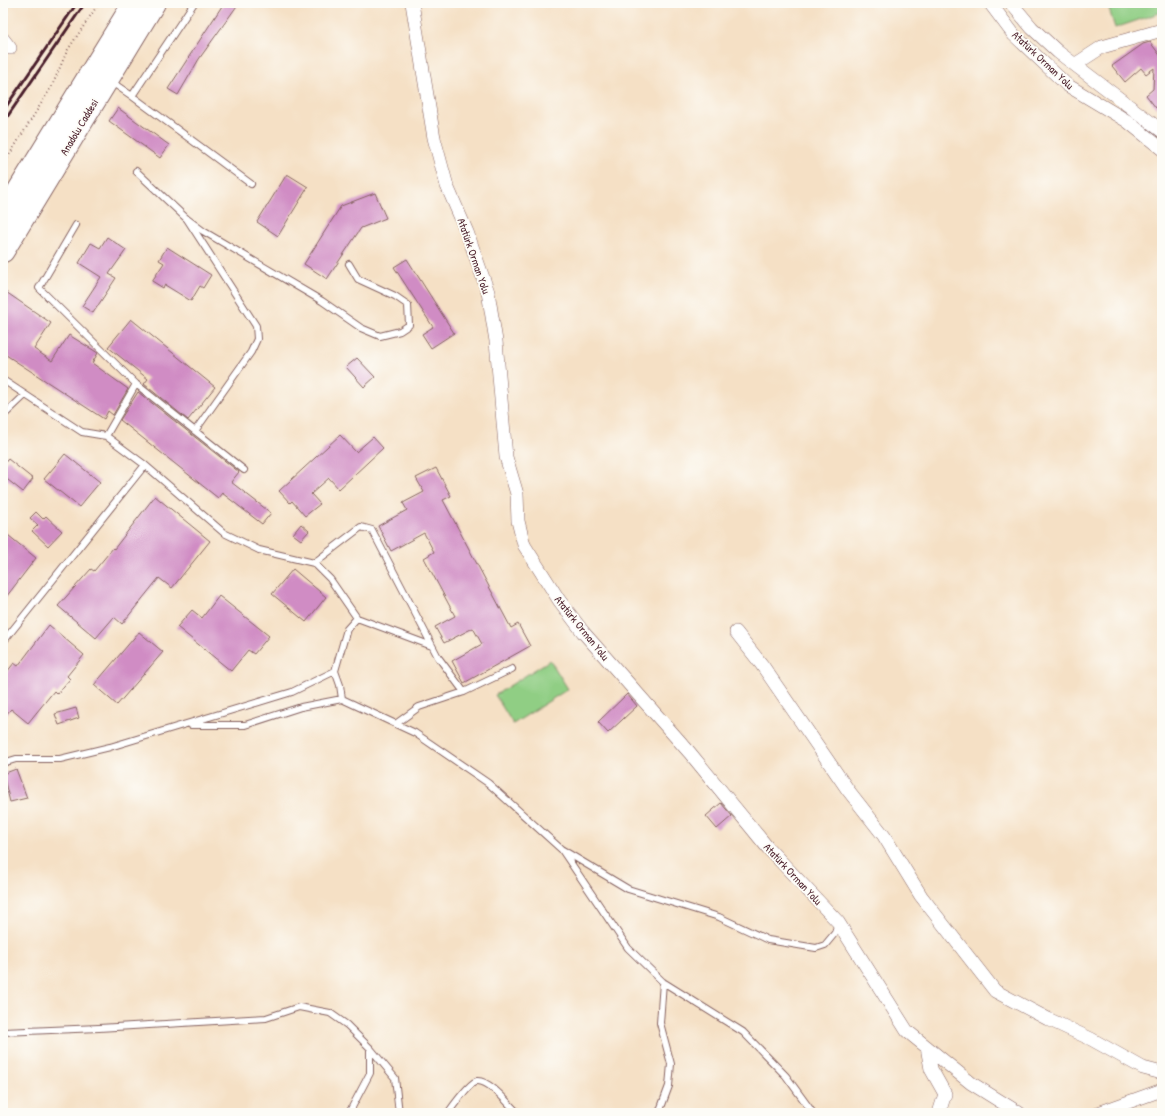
<svg xmlns="http://www.w3.org/2000/svg" width="1165" height="1116" font-family="'Patrick Hand',sans-serif">
<style>
.green{fill:#90ce84;stroke:#6d7658}
.building{fill:#d08cc4}
.lines{fill:none;stroke-linecap:round;stroke-linejoin:round}
.lane-casing{stroke:#866361;stroke-width:8}
.street-casing{stroke:#866361;stroke-width:14}
.highway-casing{stroke:#866361;stroke-width:24}
.path{stroke:#866361;stroke-width:2;stroke-dasharray:1 3;stroke-linecap:butt}
.lane{stroke:#fff;stroke-width:6}
.street{stroke:#fff;stroke-width:13}
.highway{stroke:#fff;stroke-width:22}
.rail{stroke:#4a1f2b;stroke-width:3}
.labels{text-anchor:middle;stroke-width:3.5;stroke-linejoin:round;paint-order:stroke}
.street-label{font-size:11px;fill:#4a1f2b;stroke:#fdfcf7}
</style>
<rect width="100%" height="100%" fill="#fdfcf7"/>
<filter id="ink" filterUnits="userSpaceOnUse"><feTurbulence type="fractalNoise" baseFrequency=".025" numOctaves="2"/><feDisplacementMap in="SourceGraphic" scale="8" xChannelSelector="R" yChannelSelector="G"/><feConvolveMatrix kernelMatrix="1 2 1 2 8 2 1 2 1" color-interpolation-filters="sRGB"/></filter>
<filter id="wash" filterUnits="userSpaceOnUse"><feTurbulence type="fractalNoise" baseFrequency=".012" numOctaves="4" result="noise"/><feDisplacementMap in="SourceGraphic" scale="16" xChannelSelector="R" yChannelSelector="G"/><feGaussianBlur stdDeviation="0.9" result="paint"/><feColorMatrix in="noise" values="0 0 0 0 0 0 0 0 0 0 0 0 0 0 0 0 0 1.4 0 .05"/><feComposite in="paint" operator="in"/></filter>
<g filter="url(#wash)">
<rect width="100%" height="100%" fill="#f5e0c5"/>
<path class="green" d="M1107,3H1162V12L1115,28Z
M550,660L568,689L513,724L495,695Z"/>
<g id="blocks">
<path class="building" d="M224,3H239L199,59L178,95L168,89Z
M1150,42L1162,58V104L1156,108L1146,95L1153,89L1154,68L1146,74L1141,68L1125,82L1112,66L1143,44Z
M118,108L169,145L160,158L109,121Z
M287,174L308,187L278,236L257,222Z
M375,193L386,218L361,228L327,279L304,264L341,206Z
M107,237L126,250L109,274L116,278L93,313L82,306L101,277L79,263L91,243L100,248Z
M167,247L211,275L203,288L200,286L191,301L165,285L163,288L152,281L164,263L159,260Z
M407,259L454,333L431,348L422,334L433,327L394,267Z
M3,290L51,323L34,349L52,361L69,335L98,353L92,363L128,389L113,415L108,411L104,419L3,353Z
M131,319L215,387L188,420L144,384L148,379L108,347Z
M357,358L375,377L364,387L346,367Z
M138,392L239,472L231,482L271,513L262,524L222,493L218,498L120,420Z
M340,435L356,452L373,437L383,448L339,489L329,478L311,494L320,504L305,516L292,501L290,503L279,491Z
M65,454L100,482L79,507L44,479Z
M8,459L33,479L23,492L3,476V465Z
M436,468L451,496L443,500L511,628L518,624L530,646L464,683L452,661L482,644L473,628L444,643L435,627L455,616L424,558L434,552L424,533L391,551L378,526L407,510L403,503L424,492L416,478Z
M155,496L210,541L172,588L159,578L122,624L114,617L96,638L58,606L91,569L94,571L113,548L114,549Z
M36,512L43,519L46,516L62,531L48,546L32,531L38,525L30,518Z
M301,524L309,531L301,540L293,534Z
M3,531L36,558L3,601Z
M293,569L326,597L306,622L272,594Z
M219,596L269,636L254,654L248,650L231,671L177,627L192,610L202,618Z
M49,625L84,655L67,676L70,679L57,694L54,691L28,723L11,709L3,718V677L14,663L18,666Z
M139,632L163,652L117,705L94,685Z
M627,694L637,706L608,733L598,722Z
M76,708L79,718L59,725L55,714Z
M16,769L27,798L10,802L3,774Z
M721,803L732,816L717,829L706,816Z"/>
</g>
</g>
<g filter="url(#ink)">
<use href="#blocks" fill-opacity="0" stroke="#866361" stroke-width="1"/>
<g class="lines">
<defs>
<path id="lane" d="M194,3L132,96L251,184
M110,81L132,96
M136,171L187,219L256,326L257,339L251,352L195,431
M187,219L203,231L322,301L361,328L380,336L400,331L409,325L408,305L395,296L358,279L349,264
M76,225L39,288L136,384L106,436
M3,380L82,432L106,436L145,465L224,533L259,550L314,563L330,579L357,618L347,629L335,671L340,685L342,699L415,733L488,783L561,849L628,889L719,917L768,940L816,948L825,945L835,933L838,923
M136,384L244,470
M3,416L25,395
M314,563L361,527L372,530L438,657L464,692
M357,618L432,646
M3,642L145,465
M397,723L419,707L464,692L512,669
M191,725H245L301,707L342,699
M3,763L16,759H60L110,747L292,692L335,671
M562,850L628,948L663,982L743,1032L786,1076L813,1113
M3,1032L99,1028L266,1018L299,1007L330,1013L347,1025L370,1048L395,1078L399,1113
M349,1113L370,1073V1048
M448,1113C453,1106 470,1082 477,1081C490,1080 509,1105 518,1113
M659,1113L669,1086L671,1064L660,1023L663,982"/>
<path id="street" d="M412,3L434,138L447,186L467,232L488,292L496,341L506,457L517,494L518,521L524,545L559,600L583,632L690,753L768,848L838,922L907,1031L971,1083L1019,1113
M990,3L1014,35L1067,85L1127,121L1162,149
M1011,3L1032,28L1058,52L1162,131
M3,39L10,48
M1076,64L1102,47L1162,30
M736,632L762,665L848,790L884,836L921,896L995,991L1048,1019L1091,1039L1143,1068L1162,1073
M927,1047L931,1069L945,1094L939,1113
M1098,1113L1162,1090"/>
<path id="highway" d="M3,216L134,3
M3,251L154,3"/>
</defs>
<use href="#lane" class="lane-casing"/>
<use href="#street" class="street-casing"/>
<use href="#highway" class="highway-casing"/>
<path class="path" d="M3,165L52,86L67,51L99,3"/>
<use href="#lane" class="lane"/>
<use href="#street" class="street"/>
<use href="#highway" class="highway"/>
<path class="rail" d="M3,111L77,3
M3,123L85,3"/>
</g>
</g>
<g class="labels">
<g class="street-label">
<text transform="translate(1043 60) rotate(43)" y="4">Atatürk Orman Yolu</text>
<text transform="translate(79 127) rotate(-59)" y="4">Anadolu Caddesi</text>
<text transform="translate(474 256) rotate(71)" y="4">Atatürk Orman Yolu</text>
<text transform="translate(582 628) rotate(51)" y="4">Atatürk Orman Yolu</text>
<text transform="translate(793 874) rotate(47)" y="4">Atatürk Orman Yolu</text>
</g>
</g>
<rect width="1165" height="1116" fill="none" stroke="#fdfcf7" stroke-width="16"/>
</svg>
